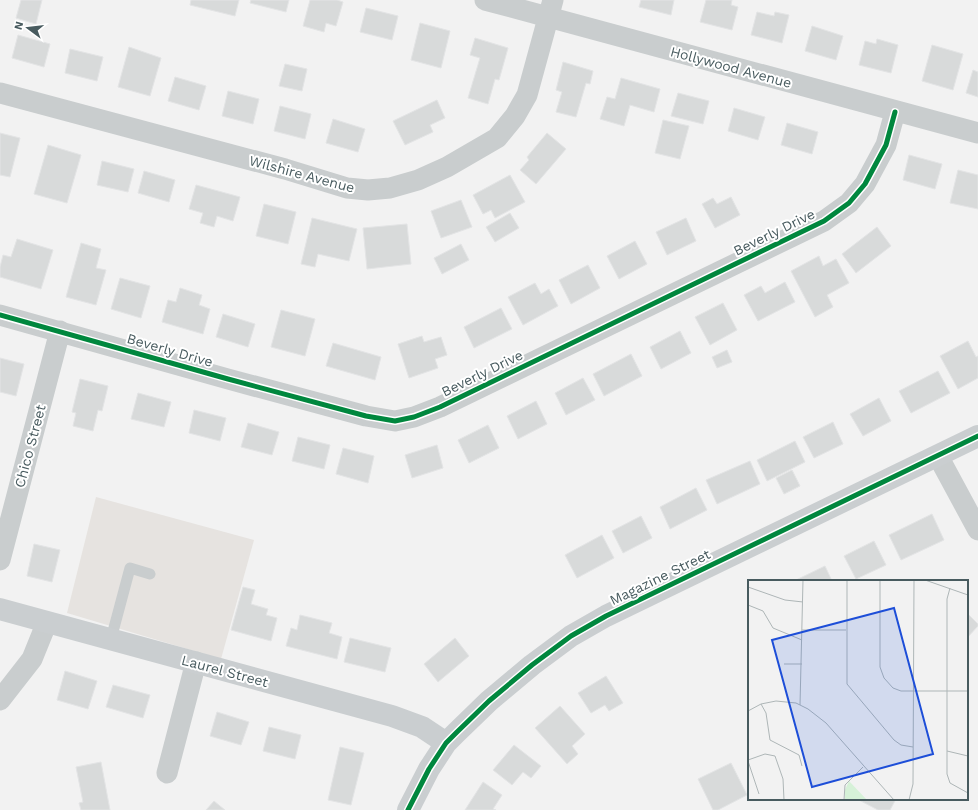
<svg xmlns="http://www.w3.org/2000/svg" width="978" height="810" font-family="'Work Sans',sans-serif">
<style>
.commercial{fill:#e6e3e0}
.building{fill:#d8dada;stroke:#e3e4e5}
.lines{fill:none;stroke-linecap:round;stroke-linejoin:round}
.lane{stroke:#c9cdce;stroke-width:11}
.street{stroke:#c9cdce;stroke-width:21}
.secondary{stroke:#caced0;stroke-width:22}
.cycleway-casing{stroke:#fff;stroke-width:8}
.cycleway{stroke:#00873e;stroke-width:5}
.labels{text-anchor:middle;stroke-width:4;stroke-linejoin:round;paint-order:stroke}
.street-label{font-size:14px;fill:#485b5f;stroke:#fff}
.inset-road{fill:none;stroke:#aeb6b7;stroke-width:1}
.view{fill:#1d4ed8;fill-opacity:0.15;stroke:#1d4ed8;stroke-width:2}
.inset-edge{fill:none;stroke:#485b5f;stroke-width:2}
</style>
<rect width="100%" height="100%" fill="#f2f2f2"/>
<path class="commercial" d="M96,497L254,540L221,659L67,613Z"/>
<path class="building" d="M21,0H42L36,24L16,18Z
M191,0H239L235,16L190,5Z
M251,0H289L286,12L250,3Z
M310,0H337L343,2L336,26L326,23L324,32L303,26Z
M641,0H674L671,15L639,7Z
M706,0H732L731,5L738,7L732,30L700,22Z
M366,8L398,16L392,40L360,32Z
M757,12L774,16L775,12L789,15L782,43L751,35Z
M420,23L450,31L441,68L411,60Z
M812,26L843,36L836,60L805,51Z
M18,35L50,44L44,67L12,58Z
M475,38L508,48L499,80L495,79L488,104L468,98L480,58L470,55Z
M877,39L898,45L891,73L859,65L865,41L876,44Z
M932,45L963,54L953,90L922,81Z
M129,47L161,58L150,96L118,87Z
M70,49L103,57L97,81L65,73Z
M563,62L593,71L590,84L586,83L576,117L556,112L562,92L556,90Z
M285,64L307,69L302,91L279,86Z
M973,70L978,72V97L966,93Z
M175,77L206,86L199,110L168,101Z
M621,78L660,89L654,112L630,105L624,126L600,119L607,97L615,99Z
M228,91L259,99L253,124L222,116Z
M678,93L709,101L703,124L671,116Z
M437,100L445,118L430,125L433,132L405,145L393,121Z
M280,106L311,114L305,139L274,131Z
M734,108L765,117L758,140L728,131Z
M333,119L365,129L358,152L326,143Z
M663,120L689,126L680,159L655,153Z
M787,123L818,132L812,154L781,145Z
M0,133L20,138L10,177L0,175Z
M547,133L566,149L536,184L520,170L529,160L527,157Z
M48,145L81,155L67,203L34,194Z
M909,155L942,164L935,189L903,180Z
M102,161L134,169L128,192L97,185Z
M958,170L978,175V209L950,203Z
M144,171L175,180L169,202L138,193Z
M510,175L525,202L495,218L491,210L483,214L473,195Z
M196,185L240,197L233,221L217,216L214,227L200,223L203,213L189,209Z
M731,197L740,215L715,228L702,204L713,198L717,204Z
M461,200L472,227L441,238L431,211Z
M264,204L296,212L288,244L256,236Z
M510,213L519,228L495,242L486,227Z
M312,218L357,229L349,261L318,254L315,267L301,264Z
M686,218L696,241L667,255L656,232Z
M407,224L411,264L367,269L363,228Z
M877,227L891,246L856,273L842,254Z
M17,239L53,250L41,289L0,277V267L3,255L11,257Z
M635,241L647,264L619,279L607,256Z
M81,243L101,249L96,268L106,270L96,305L66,297Z
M461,244L469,260L442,274L434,258Z
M819,256L823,266L836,259L849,283L827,295L833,307L815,317L791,271Z
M588,265L600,288L571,304L559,280Z
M120,278L150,286L141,318L111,309Z
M785,282L795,302L758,321L744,295L761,286L765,293Z
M535,283L541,294L549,289L558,306L523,325L508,297Z
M180,288L202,295L199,305L210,309L203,334L162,322L168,300L176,302Z
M723,303L737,330L710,345L695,317Z
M501,308L512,329L474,348L464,327Z
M281,310L315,319L305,356L271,347Z
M223,314L255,324L248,347L216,337Z
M680,331L691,353L661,369L650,347Z
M422,336L424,342L441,337L447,355L435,359L438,368L409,378L398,344Z
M968,341L976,357L978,356V378L958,389L940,356Z
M333,343L381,357L375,380L326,366Z
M727,350L732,362L717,368L712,357Z
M631,354L642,376L604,396L593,374Z
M0,358L24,364L16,396L0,392Z
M938,371L950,393L911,413L899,391Z
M583,378L595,400L566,415L555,393Z
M80,379L108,386L102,411L98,410L93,431L73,426L76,413L72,412Z
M138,393L171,402L164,427L131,419Z
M879,398L891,421L863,436L850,414Z
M536,401L547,424L518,439L507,416Z
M194,410L226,418L220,441L189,433Z
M833,422L843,444L814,458L803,437Z
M248,423L279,432L272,455L241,447Z
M488,425L499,448L469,463L458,440Z
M298,437L330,445L324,469L292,461Z
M795,441L805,462L767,481L757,460Z
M437,445L443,468L412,478L405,455Z
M343,448L374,456L368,483L336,474Z
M750,461L760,484L717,504L706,480Z
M792,470L800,486L784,494L776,478Z
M696,488L707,510L670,529L660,507Z
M932,514L944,540L901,560L889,535Z
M641,516L652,538L623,553L612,531Z
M602,535L614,558L577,578L565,555Z
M874,541L886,565L856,579L844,556Z
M34,544L60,550L52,582L27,576Z
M825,566L832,581H794Z
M243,587L255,590L251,604L268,609L266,615L277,618L271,641L231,630Z
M967,613L978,624V626L967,638Z
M300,615L332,623L329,633L342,637L337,659L286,646L291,628L297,630Z
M350,638L391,648L385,672L344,662Z
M455,638L469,656L438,682L424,664Z
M65,671L97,681L88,709L57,700Z
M606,676L623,703L609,711L605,705L591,713L578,693Z
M113,685L150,695L143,718L106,707Z
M560,706L585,734L572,746L578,754L567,764L535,728Z
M217,712L249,722L241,745L210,736Z
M269,727L301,735L295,759L263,751Z
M514,745L541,766L531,778L523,772L512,785L493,770Z
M340,747L364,753L351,805L328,800Z
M101,762L110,810H81L79,803L83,802L76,767Z
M731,763L747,795L718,810H713L698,779Z
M483,782L502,795L493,809L496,810H465Z
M857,799H896L890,810H878Z
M214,801L225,810H206Z"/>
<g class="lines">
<path class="lane" d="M111,639L130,568L150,574"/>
<path class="street" d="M485,0L978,133
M0,93L285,169L347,188L368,190L390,188L418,180L447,167L497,138L515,116L527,95L553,0
M0,315L228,379L366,416L395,421L414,417L440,407L824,221L849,203L865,184L886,145L895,112
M938,456L978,530
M0,560L60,331
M0,700L32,659L47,622
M167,773L196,662"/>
<path class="secondary" d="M0,609L392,716L422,727L446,743
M408,810L429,769L446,743L457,732L489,701L532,665L571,636L606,616L978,436"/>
<defs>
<path id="cycleway" d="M0,315L228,379L366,416L395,421L414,417L440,407L824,221L849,203L865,184L886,145L895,112
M408,810L429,769L446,743L457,732L489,701L532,665L571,636L606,616L978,436"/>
</defs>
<use href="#cycleway" class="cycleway-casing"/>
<use href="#cycleway" class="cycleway"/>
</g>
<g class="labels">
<g class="street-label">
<text transform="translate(731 67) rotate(15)" y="5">Hollywood Avenue</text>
<text transform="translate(302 174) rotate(15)" y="5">Wilshire Avenue</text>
<text transform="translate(774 232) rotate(-26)" y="5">Beverly Drive</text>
<text transform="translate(170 350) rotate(16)" y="5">Beverly Drive</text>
<text transform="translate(482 373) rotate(-26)" y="5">Beverly Drive</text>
<text transform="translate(30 446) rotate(-75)" y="5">Chico Street</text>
<text transform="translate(660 577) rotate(-26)" y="5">Magazine Street</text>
<text transform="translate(225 671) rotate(15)" y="5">Laurel Street</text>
</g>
</g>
<g transform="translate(748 580)">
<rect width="220" height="220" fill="#f2f2f2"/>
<path d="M101,201L119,220H97V210Z" fill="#d6f1d8"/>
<path class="inset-road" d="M99,0V104L146,160L153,165L165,167M132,0V87L136,98L145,108L153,111H220M177,0L220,15M0,7L37,20L55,22M202,8L199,19V194L202,203L220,213M0,25L15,31L25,48L54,60M54,50H98M36,84H54M13,124L18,133L22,160L51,175L54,186M52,125L55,0M0,131L13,124L28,121L48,123L60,129L78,143L146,220M199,171L220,176M0,180L17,174L27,176L35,199L36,220M0,181L11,214M96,220L97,205L115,187M161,220L165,204L166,0"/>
<path class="view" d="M146,28L185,174L64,207L24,60Z"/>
<rect width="220" height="220" class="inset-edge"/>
</g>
<g transform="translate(28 28) rotate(285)" stroke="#ffffff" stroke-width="3" paint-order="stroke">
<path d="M0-3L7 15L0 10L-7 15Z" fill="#485b5f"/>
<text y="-6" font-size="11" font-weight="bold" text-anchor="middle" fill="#485b5f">N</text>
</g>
</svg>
